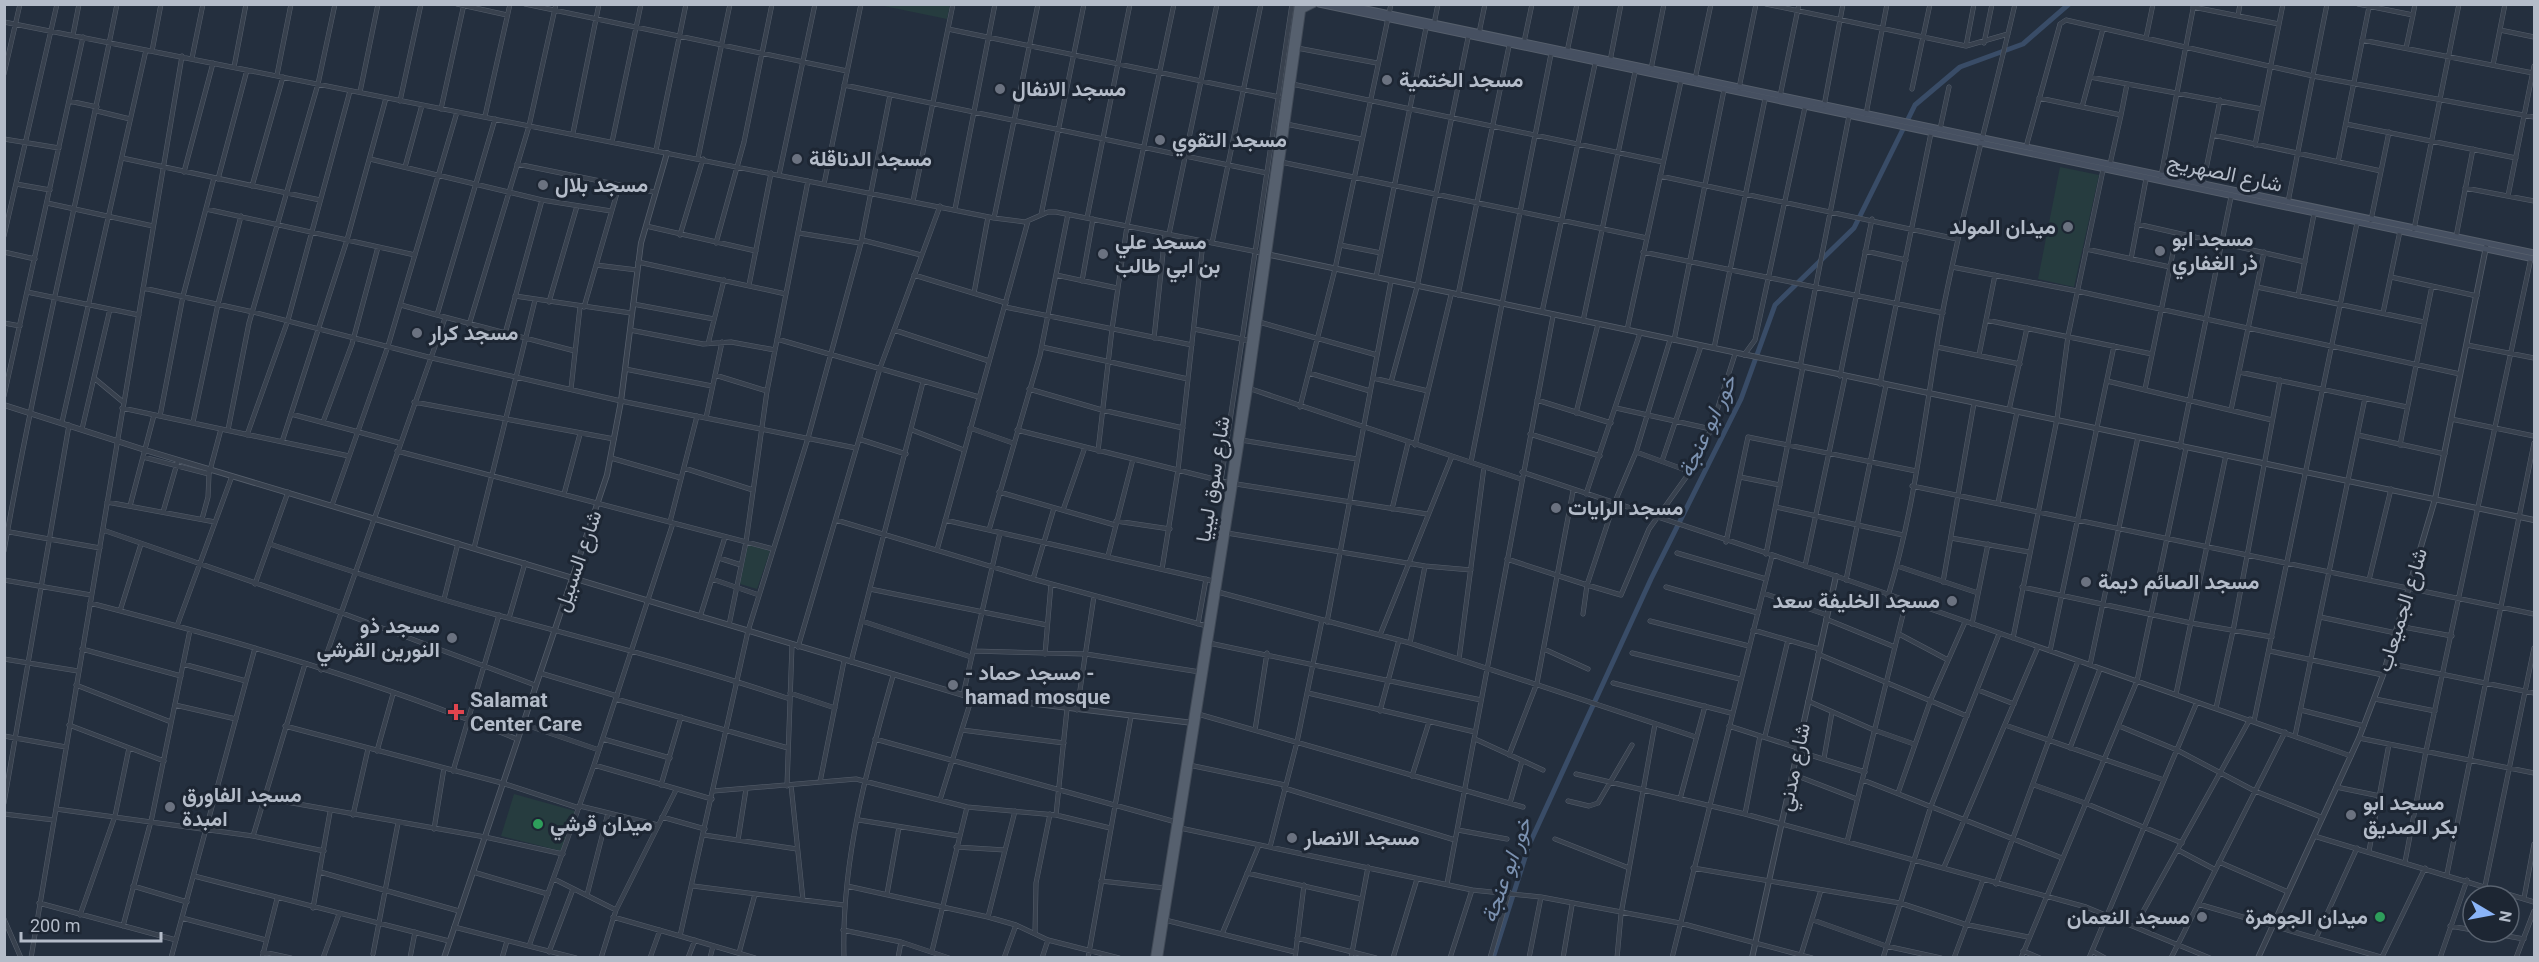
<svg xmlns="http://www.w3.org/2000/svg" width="2539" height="962" font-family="Roboto,Vazirmatn,sans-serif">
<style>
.green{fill:#263c3f}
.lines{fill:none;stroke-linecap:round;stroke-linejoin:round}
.canal{stroke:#394c67;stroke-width:5}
.minor-casing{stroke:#565f6c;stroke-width:5}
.tertiary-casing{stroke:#565f6c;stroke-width:6}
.secondary-casing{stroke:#565f6c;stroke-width:7}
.primary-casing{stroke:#414a57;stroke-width:8}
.minor{stroke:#38414e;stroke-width:4}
.tertiary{stroke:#38414e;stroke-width:4.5}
.secondary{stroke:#465061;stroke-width:5}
.primary{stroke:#56606e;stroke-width:6}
.worship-dot{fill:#6b7280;stroke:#1d2633;stroke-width:2}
.health-dot{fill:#e0444e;stroke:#1d2633;stroke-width:2}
.leisure-dot{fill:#2e9e5b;stroke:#1d2633;stroke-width:2}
.labels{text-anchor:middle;stroke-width:6;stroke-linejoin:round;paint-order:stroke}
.poi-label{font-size:21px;font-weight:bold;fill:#b4bcc9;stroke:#1d2633;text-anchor:start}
.street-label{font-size:21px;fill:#b4bcc9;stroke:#1d2633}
.water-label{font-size:22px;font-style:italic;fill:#7c92b1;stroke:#1d2633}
</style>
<rect width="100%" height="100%" fill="#242f3e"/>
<path class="green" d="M879,5H950L947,19Z
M2060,167L2099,175L2074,287L2038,279Z
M748,545L770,551L757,589L740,584Z
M514,794L575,811L561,851L501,836Z"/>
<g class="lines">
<path class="canal" d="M1493,958L1529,845L1651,579L1741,399L1775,305L1854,228L1915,105L1960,67L2023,44L2069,4"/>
<defs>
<path id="minor" d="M457,4L507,15
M525,4L847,71
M1766,4L1966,46L2008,34
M2358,4L2413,15L2415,4
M2193,7L2279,24
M2238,16L2240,4
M4,22L994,218L1025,222L1048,212H1056L1263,253
M1434,24L1438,4
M948,29L1279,97
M2500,30L2534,37
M1479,33L1485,4
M73,35L79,4
M2146,38L2153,4
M2362,40L2533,73
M1524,42L1532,4
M1984,43L1992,4
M1966,46L1974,4
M1297,48L1377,63
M2406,48L2413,15
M152,51L161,4
M1567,52L1577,4
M192,58L203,4
M1610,61L1621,4
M2493,65L2505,4
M234,67L246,4
M1651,69L1664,4
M4,74L20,4
M277,75L291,4
M2090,77L2262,109
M1695,79L1711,4
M1292,84L1663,162
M844,85L1267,173
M1739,88L1756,4
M1912,89L1930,4
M360,92L378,4
M1780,96L1799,4
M2039,98L2121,115L2127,84
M69,101L97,107
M400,101L421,4
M1824,106L1843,4
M2082,107L2103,29
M441,109L464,4
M97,111L130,119
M1866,114L1887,4
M485,116L510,4
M1286,124L1361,139
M2346,124L2516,158
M1940,129L1949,87
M573,133L599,4
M2213,135L2381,171
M4,139L59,148
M612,142L641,4
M2255,145L2283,4
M2026,147L2060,24L2066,20L2313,76L2534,117
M656,150L686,4
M122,158L320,200
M698,158L730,4
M370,159L542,200L611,211
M1281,162L1647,238
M2338,162L2369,7
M517,164L654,192
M2110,164L2121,115
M405,167L422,105
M184,172L213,63
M779,175L815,4
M1660,176L1957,239
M2161,176L2194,4
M218,179L247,70
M16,184L50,190
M824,184L861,4
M2203,184L2220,100
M252,186L283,77
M2465,188L2534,201
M2508,196L2534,66
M913,201L953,4
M2288,202L2327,4
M47,203L153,226
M206,209L415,255
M955,209L995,4
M1041,215L1084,4
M994,218L1038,4
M1087,218L1130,4
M2371,220L2389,132
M2137,224L2305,262
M646,226L756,251
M2414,229L2459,4
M799,233L860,243
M1169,234L1217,4
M680,235L703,159
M4,236L57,4
M2456,237L2473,149
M862,240L921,255
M716,243L744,142L772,4
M1212,243L1261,4
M1340,245L1381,253
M2086,249L2170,267
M1865,251L1906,260
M4,252L35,259
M1643,252L1943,313
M2131,259L2146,179
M638,262L786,294
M596,265L637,270
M1952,267L2077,291L2460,374
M914,275L1006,303
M1056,275L1117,288
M1376,277L1426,28
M2391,277L2477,296
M1082,281L1093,219
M749,285L771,173
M2257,287L2424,322
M143,288L253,312L432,358L621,401L856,448
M27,292L139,315
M974,293L988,217
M1458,295L1509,46
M515,296L631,313
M2298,296L2314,214
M549,302L577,206
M633,304L714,319
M401,305L437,315L495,119
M584,307L619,186
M1005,307L1192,345
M1542,312L1595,64
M2383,313L2400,231
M437,315L575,351
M1986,320L2152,354
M1583,321L1635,72
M1259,322L1377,355
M4,323L20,326
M469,325L529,126L556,4
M1194,329L1251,341
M630,330L703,344L731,342L775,350
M894,330L989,361
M1627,330L1681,81
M505,334L542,200
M1154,338L1165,234
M777,339L979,397
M1674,340L1724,90
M708,344L724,280
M2467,345L2534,358
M1042,347L1188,379
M1937,347L2020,364
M1714,348L1765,99
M1744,355L1755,340L1805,107
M1979,355L1995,275
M1800,367L1849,116
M625,369L712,386
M2239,372L2407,407
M1309,373L1370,391
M715,375L767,391
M1840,376L1872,219
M94,378L123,402
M1373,378L1428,391
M2107,381L2272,420
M1391,382L1417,287L1468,38
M1880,384L1931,133
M1248,388L1521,479
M571,389L580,307
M1029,389L1102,410L1183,428
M2145,389L2177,233
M4,396L83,37
M1537,400L1611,423
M414,402L614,439
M1300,407L1335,269L1391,4
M122,408L349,456
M1616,408L1711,429
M2009,410L2027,328
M2231,410L2264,252
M1576,413L1598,324
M291,414L400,443
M160,416L183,296L214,178
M706,418L722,342
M2451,419L2534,436
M62,422L146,50
M193,422L218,304L241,216
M323,422L352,344L378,247
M970,428L1013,443
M82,429L110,309
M228,430L249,323L318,84L335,4
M912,430L964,450
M1017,430L1230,483L1427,514
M1530,434L1600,456
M247,435L288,320L350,91
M2358,435L2445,454
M859,439L906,454
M1241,440L1357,459
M282,442L347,240L386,98
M1415,445L1451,295
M2400,445L2432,286
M2180,447L2231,197
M397,451L773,549
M1098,451L1112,329L1127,226L1174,4
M1636,452L1691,472
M143,457L209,474
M611,458L681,478
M1662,461L1701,346
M1471,462L1551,54
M684,468L753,490
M1522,472L1836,576L2351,756
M1740,477L1780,485
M1221,481L1292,4
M1912,486L2534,614
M999,492L1115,525
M564,494L580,434
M1586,494L1640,333
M107,502L215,522
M1998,503L2017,412
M332,505L388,346L457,112
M130,506L154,415
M1776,507L1903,535
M1392,509L1408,443
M1063,510L1085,447
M163,512L178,460
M202,519L208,497L209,474L221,429
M836,520L1033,579L1207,626
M945,520L1213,581
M1116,521L1170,529
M670,522L697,416
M103,530L342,613L535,685
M989,530L1040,355L1068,214
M4,531L100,548
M1227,533L1425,566L1471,570
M1951,538L2029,552
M1726,542L1748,437L1916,471
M270,544C346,570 423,595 501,616C598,642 695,667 790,699
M474,548L535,300
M937,550L1028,221
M4,551C36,367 81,187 117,4
M1677,553L1766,579
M1766,554L1803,367
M1108,556L1133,459
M719,558L741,565
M1507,559L1587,585L1614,504L1636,452L1670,340
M1805,566L1845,377
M1897,566L1978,593
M1162,569L1178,470L1203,242
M712,579L759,595
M1033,579L1054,508
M4,580L91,595
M1846,580L1886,385
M2369,580L2391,489
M1943,582L1974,403
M255,584L288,492
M1666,587L1758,613
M2022,587L2191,623L2272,637
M870,589L1047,625
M1218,592L1410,643L1696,737
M1763,593L1827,615
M1888,596C1916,505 1925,408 1942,315C1962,210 1991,108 2015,4
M444,599L458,543
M90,603C234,640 379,682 517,739
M120,611L141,544
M1583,614L1587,585L1621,595L1649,529L1697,462L1711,429L1735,354
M700,617L725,537
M2320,617L2396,633
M509,618L525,563
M1826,619L1895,647
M862,621L971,657
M1650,621L1749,646
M1327,622L1391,281
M1198,624L1206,579
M1972,624L1988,544
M729,625L746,542L767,391L808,181
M177,626L232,476
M2398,626L2452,636
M1753,630L1819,649
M1899,634L1948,660
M1380,635L1452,456
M2013,638L2057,419L2068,336L2103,170
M1209,643L1481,700
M1410,643L1425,566
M798,647L880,368L940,206
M82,649L181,676
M1544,649L1588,669
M973,651L1086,654L1200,672
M2050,651L2114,346
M2270,651L2383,675
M1632,653L1740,679
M1045,654L1051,584
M1818,654L1967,716
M4,659L78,671
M1459,659L1484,467
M851,662L923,382
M2387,663L2534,693
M183,664L246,681
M2090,665L2138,437
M321,670L445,318
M540,673L617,696
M1613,683L1731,713
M76,685L171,722
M1978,690L2014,704
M790,693L835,708
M1308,693L1475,732
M2176,694L2226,455
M963,695L1000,533
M616,699L788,748
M2375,699L2435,711
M1808,701L1874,730L1914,744
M175,705L236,719
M2216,708L2233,631L2280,380
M1077,710L1094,596
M2301,710L2364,726
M1380,711L1399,640
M1198,714L1523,807
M2254,721L2357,223
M523,724L599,750
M69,725L164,761
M2005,725L2164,780
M285,726L502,783L579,808
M1729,726L1798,748
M2119,726L2177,750L2255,791L2321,817
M962,730L1064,743
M1255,730L1267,653
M4,736L66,747
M1765,736L1788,640
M2295,736L2365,398
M2359,738L2534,773
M603,739L670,758
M875,739L1176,822
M1475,739L1543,770
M2070,748L2100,669
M377,751L393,694
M1797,751L1865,772
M1509,755L1537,683L1573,491
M1824,758L1832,712
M594,765L712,799
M1189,765L1285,785
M453,771L499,615
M1576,774L1745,814L2086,907L2210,958
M1792,774L1857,799
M1412,776L1429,722
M1863,780L2062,858
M820,782L844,661
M661,785L681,717
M791,785L803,900
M2034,785L2085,803L2182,843
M787,786L792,645
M2336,787L2380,796
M1284,788L1455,840
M713,791L856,779L967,807L1056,815L1110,828
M1898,793L1931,699L1965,622
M264,798L485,837L563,854
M1680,799L1705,706
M940,800L972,697
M1568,801L1589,806L1598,803L1632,745
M4,803L69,425
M1510,803L1522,761
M580,806L658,825
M56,809L253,836L324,851
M4,814L54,820
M1745,814L1760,736
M353,815L368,749
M1056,815L1067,709
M662,817L705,829
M859,820L959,836
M1180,828L1472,890L1541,897
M434,829L444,768
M1458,830L1507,839
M704,835L797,849
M253,836L305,664
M2314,836L2534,902
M1555,839L1629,868
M738,840L746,789
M1847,842L1906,602
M956,847L1005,850
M1270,847L1297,742L1322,620
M2178,850L2214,869
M2369,851L2389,744
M2219,862L2288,892
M2405,862L2426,751L2531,258
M1944,867L2038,647
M1693,868L1900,903L1964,924L2028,937
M320,872L459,911
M473,872L548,894
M1247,873L1361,899
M2447,874L2534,443
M194,876L449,941
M554,879L616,910
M1101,881L1165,888
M1447,884L1553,316
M1996,884L2078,661
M133,886L187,902
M693,886L844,905
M847,886L988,917L1016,925L1048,940L1119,958
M2485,886L2534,648
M887,894L899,827
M587,895L608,813
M2524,898L2534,844
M39,903L176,940
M2198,904L2384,958
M313,908L330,812
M80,915L115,816L129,748
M613,917L680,936
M988,917L1015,811
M182,918L266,940
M4,919L21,958
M1165,920L1295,952
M1813,920L1886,946L1941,958
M123,926L152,817L190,630
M2135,926L2250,719
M2450,926L2473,930
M454,927L576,958
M843,930L901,942L949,958
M2485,932L2524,939
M1035,933L1036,883L1050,814
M1222,934L1259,845
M1297,938L1376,958
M2316,938L2357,848
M529,946L594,765L673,523
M932,951L967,807
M2023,951L2040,958
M2092,951L2105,958
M263,952L291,958
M549,952L573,889
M739,953L755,894
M373,954L398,823
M2382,957L2425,868
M31,958L182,56
M171,958L255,648
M262,958L277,899
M323,958L339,914
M410,958L415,932
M502,958L507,941
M601,958L616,910L676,790
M650,958L660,930
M688,958L695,940
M710,958L713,946
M755,958L680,936L748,631L808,438L861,243L890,95
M844,958C841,862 867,767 893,676
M898,958L901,942
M1004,958L1016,925
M1042,958L1048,940
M1088,958L1131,716
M1295,958L1304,885
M1351,958L1368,867
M1393,958L1417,879
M1450,958L1472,890
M1490,958L1509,892
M1529,958L1541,897L1680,923L1812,958
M1563,958L1572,905
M1617,958L1621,914L1655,724
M1672,958L1772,556
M1800,958L1821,890
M1883,958L1931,806L1999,634
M1954,958L1983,880
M2021,958L2137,681L2186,448
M2089,958L2197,702
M2171,958L2285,732
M2440,958L2467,880
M2516,958L2534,911"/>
<path id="tertiary" d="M1266,254L2534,520
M4,405L145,450L963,695L1193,723
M444,958L607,475L621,401L641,243L667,153
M1752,958L1836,576
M2258,958L2359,738L2383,675L2435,499L2486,247"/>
<path id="secondary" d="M1319,4L2534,259
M1342,4L2534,253"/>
<path id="primary" d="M1302,10L1314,4
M1154,958L1230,483L1298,4
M1159,958L1249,389L1303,4"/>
</defs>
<use href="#minor" class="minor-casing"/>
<use href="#tertiary" class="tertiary-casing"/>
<use href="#secondary" class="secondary-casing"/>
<use href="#primary" class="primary-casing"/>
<use href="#minor" class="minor"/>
<use href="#tertiary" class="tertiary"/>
<use href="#secondary" class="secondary"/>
<use href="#primary" class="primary"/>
</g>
<g class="worship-dot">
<circle cx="1387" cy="80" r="6"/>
<circle cx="1000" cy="89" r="6"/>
<circle cx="1160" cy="140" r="6"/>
<circle cx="797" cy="159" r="6"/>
<circle cx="543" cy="185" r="6"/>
<circle cx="2068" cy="227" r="6"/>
<circle cx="2160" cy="251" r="6"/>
<circle cx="1103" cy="254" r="6"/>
<circle cx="417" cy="333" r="6"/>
<circle cx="1556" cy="508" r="6"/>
<circle cx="2086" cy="582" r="6"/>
<circle cx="1952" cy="601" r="6"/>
<circle cx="452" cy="638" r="6"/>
<circle cx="953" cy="685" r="6"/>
<circle cx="170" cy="807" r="6"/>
<circle cx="2351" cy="815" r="6"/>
<circle cx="1292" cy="838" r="6"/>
<circle cx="2202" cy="917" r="6"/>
</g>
<path class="health-dot" d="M453 703h6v6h6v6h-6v6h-6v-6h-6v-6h6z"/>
<g class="leisure-dot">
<circle cx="538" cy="824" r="6"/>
<circle cx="2380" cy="917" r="6"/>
</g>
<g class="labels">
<g class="poi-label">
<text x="1399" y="87">مسجد الختمية</text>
<text x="1012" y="96">مسجد الانفال</text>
<text x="1172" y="147">مسجد التقوي</text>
<text x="809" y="166">مسجد الدناقلة</text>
<text x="555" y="192">مسجد بلال</text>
<text x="2056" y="234" text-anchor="end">ميدان المولد</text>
<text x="2172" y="246">مسجد ابو<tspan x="2172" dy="24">ذر الغفاري</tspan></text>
<text x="1115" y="249">مسجد علي<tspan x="1115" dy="24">بن ابي طالب</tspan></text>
<text x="429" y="340">مسجد كرار</text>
<text x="1568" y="515">مسجد الرايات</text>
<text x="2098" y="589">مسجد الصائم ديمة</text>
<text x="1940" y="608" text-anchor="end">مسجد الخليفة سعد</text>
<text x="440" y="633" text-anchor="end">مسجد ذو<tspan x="440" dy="24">النورين القرشي</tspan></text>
<text x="965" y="680">- مسجد حماد -<tspan x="965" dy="24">hamad mosque</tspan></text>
<text x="470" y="707">Salamat<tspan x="470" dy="24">Center Care</tspan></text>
<text x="182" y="802">مسجد الفاورق<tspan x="182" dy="24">امبدة</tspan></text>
<text x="2363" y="810">مسجد ابو<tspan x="2363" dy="24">بكر الصديق</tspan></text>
<text x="550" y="831">ميدان قرشي</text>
<text x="1304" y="845">مسجد الانصار</text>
<text x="2190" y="924" text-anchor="end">مسجد النعمان</text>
<text x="2368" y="924" text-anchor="end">ميدان الجوهرة</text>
</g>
<g class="street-label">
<text transform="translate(2225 173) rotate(12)" y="7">شارع الصهريج</text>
<text transform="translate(1213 479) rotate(-81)" y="7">شارع سوق ليبيا</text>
<text transform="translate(578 561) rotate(-71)" y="7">شارع السبيل</text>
<text transform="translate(2402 610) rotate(-73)" y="7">شارع الجميعاب</text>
<text transform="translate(1794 767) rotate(-78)" y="7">شارع مدني</text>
</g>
<g class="water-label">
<text transform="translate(1707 426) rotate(-65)" y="8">خور ابو عنجة</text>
<text transform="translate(1506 870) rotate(-70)" y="8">خور ابو عنجة</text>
</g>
</g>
<rect width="2539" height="962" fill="none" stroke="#b4bcc9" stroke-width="12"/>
<g transform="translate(2491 914) rotate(100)"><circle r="28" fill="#1d2633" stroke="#59626f" stroke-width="1.5"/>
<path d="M0-4.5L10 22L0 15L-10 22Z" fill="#8ab4f8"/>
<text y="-9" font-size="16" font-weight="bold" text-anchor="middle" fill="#b4bcc9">N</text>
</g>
<path d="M21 932v9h140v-9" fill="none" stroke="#b4bcc9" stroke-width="3"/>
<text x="30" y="932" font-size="18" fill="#b4bcc9" stroke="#1d2633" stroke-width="4.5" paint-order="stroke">200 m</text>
</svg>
